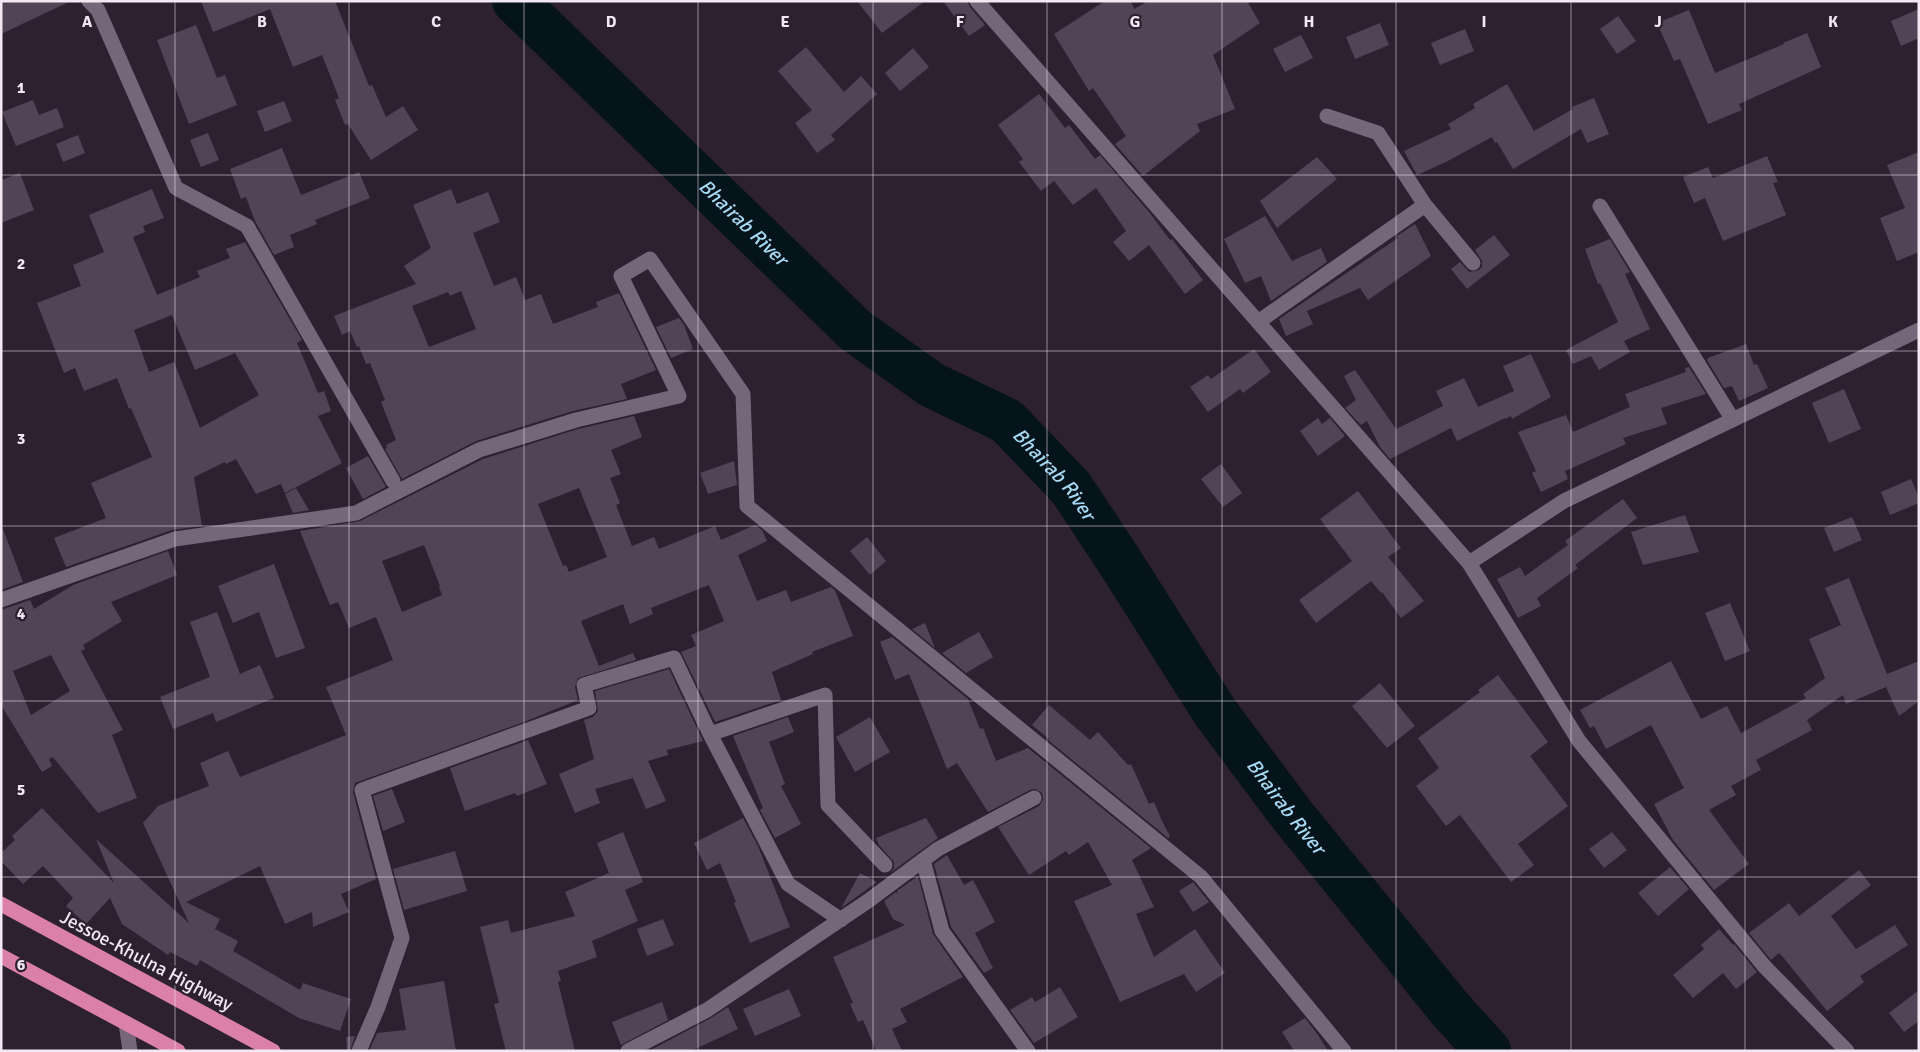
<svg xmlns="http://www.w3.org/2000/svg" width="1920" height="1052" font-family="Signika,sans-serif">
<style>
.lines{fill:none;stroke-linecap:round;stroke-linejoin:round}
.river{stroke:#05131b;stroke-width:46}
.building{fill:#524456;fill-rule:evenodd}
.street{stroke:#756679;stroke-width:15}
.highway{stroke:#db80a8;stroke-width:15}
.grid{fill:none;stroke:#f1e8f4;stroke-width:1;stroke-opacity:0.55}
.labels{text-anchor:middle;stroke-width:4.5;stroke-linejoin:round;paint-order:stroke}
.street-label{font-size:19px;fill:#f1e8f4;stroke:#2d2031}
.water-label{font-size:20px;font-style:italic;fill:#a7d9f4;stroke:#2d2031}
.grid-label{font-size:16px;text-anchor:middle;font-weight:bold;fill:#f1e8f4;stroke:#2d2031;stroke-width:4.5;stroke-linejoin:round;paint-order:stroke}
</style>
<rect width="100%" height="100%" fill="#2d2031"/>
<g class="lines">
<path class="river" id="s1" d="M515,1L856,331L932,385L1007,421L1071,488L1120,562L1215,712L1292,815L1451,1010L1488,1051"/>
</g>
<path class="building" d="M1,1H71L1,34Z
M201,1H335L369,86L372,85L386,117L403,106L418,130L371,160L348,124L345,125L335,100L339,98L322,55L293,67L270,9L213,32Z
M857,1H925L882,33Z
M943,1H967L970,7L985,25L969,36Z
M1105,1H1131L1134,9L1148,1H1247L1260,23L1213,55L1235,109L1197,124L1200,131L1143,176L1115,144L1126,136L1093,88L1089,91L1054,34Z
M1919,9V38L1901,46L1891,21Z
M1689,10L1715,73L1784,44L1783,43L1807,33L1821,67L1739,104L1742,110L1708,124L1680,59L1674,61L1657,23Z
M1618,16L1636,41L1617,54L1600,29Z
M1380,23L1389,45L1355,59L1346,37Z
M196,25L217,78L225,75L237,105L189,124L157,40Z
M1465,29L1474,51L1440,65L1431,43Z
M1301,35L1313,58L1285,72L1273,49Z
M806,47L844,92L861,76L877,94L831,135L835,140L817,153L795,123L812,110L778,71Z
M913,48L929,67L900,91L885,73Z
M1507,84L1534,131L1573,109L1572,107L1594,98L1609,134L1587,143L1581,129L1513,169L1497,142L1495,143L1492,137L1446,162L1417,175L1404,151L1451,129L1448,124L1475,108L1473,104Z
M1039,94L1065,128L1069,125L1095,159L1100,155L1149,212L1170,240L1172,239L1203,280L1185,294L1149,245L1129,261L1113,242L1126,231L1096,188L1073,205L1054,181L1041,191L1019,162L1023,159L998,125Z
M33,100L39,115L57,108L64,127L16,146L2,112Z
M284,101L292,121L265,132L257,111Z
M208,133L219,160L201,167L190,140Z
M78,135L85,153L63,162L56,144Z
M282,148L301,195L359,172L370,198L315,220L317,224L290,235L294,247L274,255L255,221L246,197L241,199L230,169Z
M1919,152V252L1897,261L1880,218L1905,208L1887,165Z
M1767,156L1778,182L1773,183L1786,215L1723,241L1705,198L1694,203L1683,177L1708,167L1713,178Z
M1317,157L1337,179L1277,228L1260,201Z
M20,173L34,210L1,223V180Z
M152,189L164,218L143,226L145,232L133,237L157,295L200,277L197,271L230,258L226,249L245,242L302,340L297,343L318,393L324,391L331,411L318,416L342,463L285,493L281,484L256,494L236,459L226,464L225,462L194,477L202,526L172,530L66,567L54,538L106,518L91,483L152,457L131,408L129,409L117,378L84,391L75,368L64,373L37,303L81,286L73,265L104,252L89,215ZM172,315L195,370L235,353L259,395L200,428L174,362L149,372L134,330Z
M451,189L457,204L488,192L500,222L473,233L494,286L516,277L525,300L541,294L553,324L598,307L596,302L619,293L656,370L621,384L627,399L573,411L476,441L402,479L385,449L387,448L386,445L396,440L381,402L385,400L370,363L366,364L359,346L357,347L350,331L342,335L334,316L416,284L404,266L431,248L413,205ZM461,291L476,329L429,347L412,306L448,292L450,296Z
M1265,216L1292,261L1321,248L1327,262L1271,301L1261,276L1245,283L1224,239Z
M1415,224L1431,256L1368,300L1360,288L1307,311L1313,324L1286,336L1279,319L1398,238L1397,236Z
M1494,235L1510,255L1467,289L1451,269L1460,262L1469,272L1479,270L1482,267V261L1475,250Z
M1610,239L1630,272L1625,274L1650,329L1624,341L1630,352L1599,370L1591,356L1573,364L1566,350L1618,322L1600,283L1598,284L1585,249Z
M679,318L684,325L693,349L671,358L656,327Z
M1746,344L1754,365L1757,364L1768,388L1739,401L1732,386L1724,388L1707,360L1708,358Z
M1254,349L1271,372L1243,393L1240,389L1208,412L1190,387L1208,375L1211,379Z
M1531,354L1551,397L1512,419L1511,416L1505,419V418L1457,441L1451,428L1390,459L1380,447L1367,421L1361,425L1345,408L1356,400L1344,376L1355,370L1396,429L1443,406L1436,391L1464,378L1478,407L1514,391L1503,366Z
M1689,367L1706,394L1661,408L1667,424L1623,438L1626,444L1565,471L1568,479L1541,492L1532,473L1536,471L1518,432L1566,415L1573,432L1630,407L1625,394L1686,372L1685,368Z
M1844,389L1861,429L1829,443L1812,403Z
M634,416L642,437L611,450L621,474L610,478L620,503L616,505L632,546L654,537L659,549L715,526L721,540L755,525L762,530L767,541L738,555L757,601L786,590L791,602L831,587L835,590L853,636L812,652L813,654L772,672L781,700L715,722L681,652L696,646L691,635L724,621L709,585L651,608L653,614L630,624L623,604L581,621L599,666L633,653L636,660L578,678L575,687L578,700L524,722L355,783L353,792L376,879L341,894L349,912L313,927L312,912L285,924L260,866L186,902L220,919L215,929L238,941L233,951L300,990L303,983L351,999L340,1031L299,1018L200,960L197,966L170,952L168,955L122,924L110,898L86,924L66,906L73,898L43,866L23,884L1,861V853L15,840L12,836L42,808L114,883L96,839L189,923L143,823L158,806L209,786L200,763L228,751L240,777L346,735L326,687L393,660L376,617L349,628L338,602L330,605L300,531L360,521L483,459L578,429ZM579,488L607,557L569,572L566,565L563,566L538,504ZM424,545L440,586L439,587L442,595L402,612L382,561Z
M1318,418L1322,424L1330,418L1345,436L1318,456L1300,431Z
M368,456L386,487L363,499L346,468Z
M734,461L737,485L708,494L700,473Z
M1221,464L1242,493L1223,507L1201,479Z
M1911,479L1919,498V503L1890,515L1881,492Z
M296,488L309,510L293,513L285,494Z
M1358,491L1401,548L1388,557L1424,601L1401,618L1382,592L1381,593L1371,581L1316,623L1299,600L1352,561L1320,519Z
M1623,499L1637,518L1575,565L1578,568L1537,598L1541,606L1518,618L1497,579L1520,567L1525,576L1568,545L1565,541Z
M1685,515L1699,552L1643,565L1631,532Z
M1852,517L1862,540L1834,552L1824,528Z
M3,529L23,582L1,590V530Z
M867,537L886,561L870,575L850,551Z
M168,551L177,575L111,602L122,621L83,645L85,649L81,651L123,730L112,735L137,798L98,813L53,757L49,759L52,766L42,772L1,705V610L30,600L34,609L73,585ZM51,655L70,691L31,715L13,671Z
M274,564L305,648L276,658L259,612L233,623L218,586Z
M1849,578L1887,674L1919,661V701L1899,716L1886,687L1846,704L1843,695L1807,720L1812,730L1756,760L1761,770L1731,786L1736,795L1709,810L1749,864L1714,890L1673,840L1654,804L1684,788L1651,725L1606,749L1594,726L1590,728L1580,710L1671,661L1701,719L1727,706L1741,733L1806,698L1803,694L1825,678L1809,639L1841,625L1825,588Z
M1730,603L1750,651L1725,661L1705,613Z
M217,612L240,674L260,665L274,698L216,722L213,713L173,729L160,697L210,677L190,622Z
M925,623L935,648L912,629Z
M979,632L993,657L966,673L942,653Z
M892,637L968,699L980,729L983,728L996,761L1028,748L1151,848L1132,860L1154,907L1136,914L1154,957L1195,929L1225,973L1196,992L1184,974L1120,1002L1074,901L1112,885L1088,842L1069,855L1066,851L1029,875L998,827L1039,806L1043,799L1042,793L1035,789L1030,790L988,812L957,763L947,769L909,674L895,680L880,642Z
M669,669L703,741L667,750L668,755L648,761L666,801L646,809L633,778L595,789L600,803L575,813L559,774L594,759L584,720L593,717L598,711L595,691Z
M1498,675L1548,742L1530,756L1568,806L1518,844L1534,865L1511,882L1460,815L1446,826L1416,786L1439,768L1418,738L1480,692L1478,690Z
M1380,683L1415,726L1387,748L1352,706Z
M1049,705L1090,740L1098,732L1128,765L1131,764L1149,804L1154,802L1162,821L1170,836L1168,838L1048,740L1049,739L1032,725Z
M788,717L794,732L769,742L785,784L781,786L801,824L775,838L760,810L763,808L733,736Z
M870,717L890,752L855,772L836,737Z
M528,740L547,784L517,796L515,793L465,811L450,768Z
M392,789L405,822L383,831L373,796Z
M743,818L758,846L790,927L750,943L734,903L736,902L720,863L707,870L694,843Z
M926,818L938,838L890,873L894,868V862L879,845L876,838Z
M623,832L643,882L625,890L638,921L592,941L597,957L558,971L561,981L558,982L575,1051H506L494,1004L499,1003L480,927L508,920L511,933L575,916L565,892L609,873L597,843Z
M1612,832L1627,850L1604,868L1589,849Z
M455,851L467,891L404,910L393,869Z
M947,855L964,885L973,880L995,922L975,933L993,968L984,973L951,927L934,864Z
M1670,867L1689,889L1658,916L1638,893Z
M1859,870L1871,885L1831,916L1856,949L1895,925L1908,945L1860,976L1864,982L1827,1011L1782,956L1779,953L1771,960L1749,933L1789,903L1799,916Z
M860,873L877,882L841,908Z
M918,876L933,934L963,977L900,1009L907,1022L892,1029L902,1051H876L863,1020L858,1022L850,1004L853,1003L833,957L905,925L893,919L884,901L896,892L898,894L897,891Z
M1193,882L1209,902L1193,912L1179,891Z
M663,919L674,945L647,956L637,929Z
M1719,929L1733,945L1734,944L1757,972L1736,989L1723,973L1693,998L1673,975L1704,949L1701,945Z
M444,981L456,1051H369L377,1033L406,1030L399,989Z
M1060,987L1078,1017L1034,1043L1010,1010L1032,997L1035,1002Z
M789,989L801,1016L755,1036L743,1009Z
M1919,990V1021L1904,1032L1889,1013Z
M662,1002L668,1020L621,1045L612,1022Z
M728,1007L738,1029L691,1051H649L711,1018Z
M1305,1018L1318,1035L1328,1051H1294L1282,1032Z
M355,1036L350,1051H347L346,1037Z"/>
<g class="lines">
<path class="street" d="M89,1L98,10L176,188L247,226L393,481
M977,1L1469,563L1579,741L1765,967L1847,1051
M1425,205L1473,263
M1600,206L1733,420
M1258,322L1425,205L1378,133L1327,116
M1469,563L1564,501L1919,330
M1,600L175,539L356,513L479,450L576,420L679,396L621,276L650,259L743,394L747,506L1201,877L1344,1051
M710,734L788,884L841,920
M923,860L942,931L1028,1051
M126,1023L130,1051
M359,1051L378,1007L402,938L362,790L589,708L584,685L674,658L710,734L825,695L828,805L885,865
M628,1051L707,1010L868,901L938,849L1034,798"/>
<path class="highway" d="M1,904L273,1051
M1,956L178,1051"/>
</g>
<path class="grid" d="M175,1V1051M349,1V1051M524,1V1051M698,1V1051M873,1V1051M1047,1V1051M1222,1V1051M1396,1V1051M1571,1V1051M1745,1V1051M1,175H1919M1,351H1919M1,526H1919M1,701H1919M1,877H1919"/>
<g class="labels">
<g class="street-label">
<text transform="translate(147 960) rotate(28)" y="7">Jessoe-Khulna Highway</text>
</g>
<g class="water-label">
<text dy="7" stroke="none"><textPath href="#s1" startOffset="318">Bhairab River</textPath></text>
<text dy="7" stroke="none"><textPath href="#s1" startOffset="722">Bhairab River</textPath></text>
<text dy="7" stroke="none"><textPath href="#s1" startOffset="1128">Bhairab River</textPath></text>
</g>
</g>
<g class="grid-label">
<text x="87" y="27">A</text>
<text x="262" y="27">B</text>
<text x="436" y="27">C</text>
<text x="611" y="27">D</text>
<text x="785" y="27">E</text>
<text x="960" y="27">F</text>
<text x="1135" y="27">G</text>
<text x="1309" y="27">H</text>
<text x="1484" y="27">I</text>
<text x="1658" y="27">J</text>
<text x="1833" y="27">K</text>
<text x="21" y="93">1</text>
<text x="21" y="269">2</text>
<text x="21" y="444">3</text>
<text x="21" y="619">4</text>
<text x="21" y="795">5</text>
<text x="21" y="970">6</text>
</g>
<rect width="1920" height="1052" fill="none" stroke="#f1e8f4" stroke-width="5"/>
</svg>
